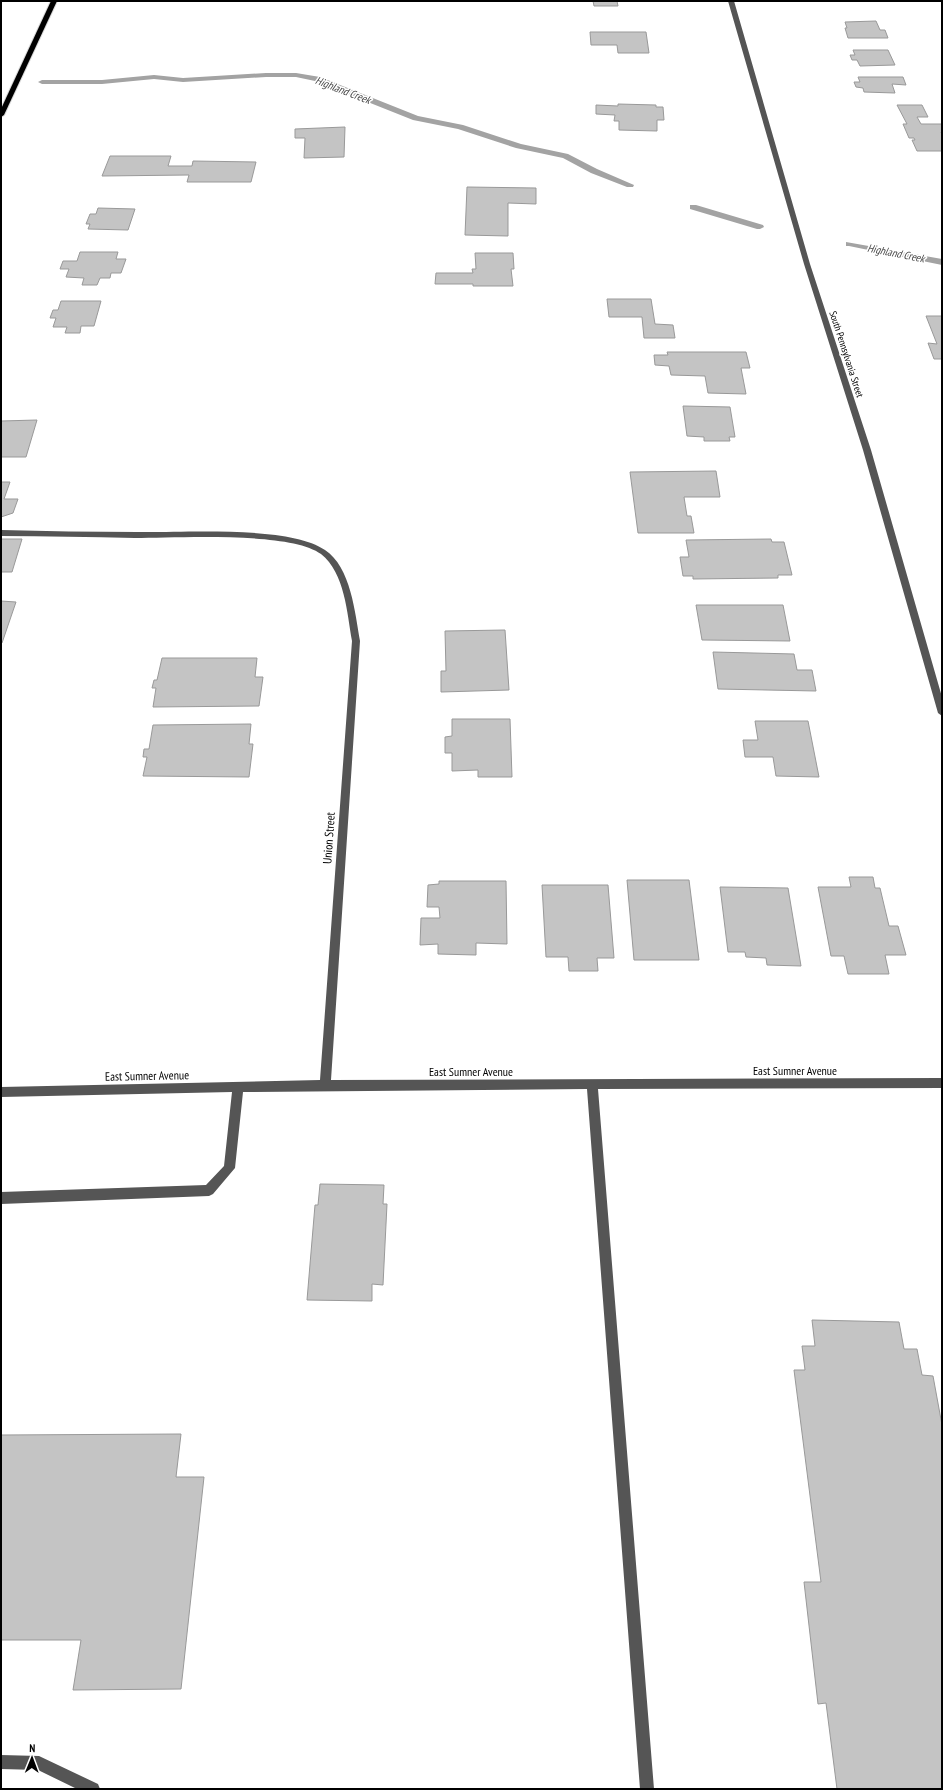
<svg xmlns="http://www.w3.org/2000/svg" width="943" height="1790" font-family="'PT Sans Narrow',sans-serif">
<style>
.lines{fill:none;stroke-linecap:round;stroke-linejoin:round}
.stream{fill:#a3a3a3;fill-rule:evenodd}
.building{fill:#c4c4c4;stroke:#999}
.major-casing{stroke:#dbdbdb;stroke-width:2}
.minor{fill:#555;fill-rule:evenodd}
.major{fill:#000;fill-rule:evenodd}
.labels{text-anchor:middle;stroke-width:3;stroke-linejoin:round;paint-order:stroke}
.far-street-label{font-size:10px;fill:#000;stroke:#fff}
.far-water-label{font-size:11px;font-style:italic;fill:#444;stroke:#fff}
.street-label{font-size:12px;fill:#000;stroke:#fff}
</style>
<rect width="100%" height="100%" fill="#fff"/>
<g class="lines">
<path class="stream" d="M266,73H296L320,77L418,116L463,125L521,144L568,154L597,169L634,185L633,187H627L591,173L563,158L516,148L458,129L413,120L315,81L296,77H266L183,82L154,79L102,84H42L38,82L42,80H102L154,75L183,78Z
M690,205H696L763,225L764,227L760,229H757L690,209Z
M846,242L942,259V265L849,246H846Z"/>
</g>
<path class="building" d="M593,1H617L618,6H594Z
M876,21L880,30H885L888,38H848L845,28H847L845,22Z
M590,32H646L649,53H618L617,45H591Z
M853,50H888L895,65L860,66L857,60H852L850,55H855Z
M858,77H903L906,85L892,84L895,93L864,92L863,88L856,87L854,82H860Z
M618,104L656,105V107H663L664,120H657V131L619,130V121H614L615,115L596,114V105L618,106Z
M897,105H922L928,117H917L921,124H942V132H941L942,135V151H917L912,140H915L914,138H909L903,124H907Z
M345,127L344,157L304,158L305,138H295V129Z
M110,156H171L168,166H192L193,161L256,162L251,182H187L189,175L102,176Z
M467,187L536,188V204L508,203V236L465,235Z
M98,208L135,209L128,230L88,229L90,224H86L90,214H96Z
M80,252H118L116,259H126L121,273H111L110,278H100L97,285H82L84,278L66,277L69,269H60L63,261H77Z
M475,253H513L514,269H511L513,286H473V284H435L436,273H473L472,269H476Z
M607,299H651L655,324L673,325L675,338H644L642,317H609Z
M61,301H101L94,326H81L80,333H65L67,327H53L56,318H50L53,310H58Z
M926,316H942V359H934L928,343L937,344Z
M667,352H746L750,368H741L746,394L708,393L705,376L671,375L669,366L655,365L654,355H668Z
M683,406L730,407L735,437H729L730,441H704V437L687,436Z
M37,420L26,457H1V421Z
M716,471L720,497H684L687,516H691L694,533H638L630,472Z
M1,482H10L4,499H18L13,513L1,517Z
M1,539H22L12,572H1Z
M771,539L772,542H784L792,575H778V578L693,579V576H683L680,557H689L686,540Z
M1,601L16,602L2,643H1Z
M696,605H783L790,641L702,640Z
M505,630L509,690L441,692V671H446L445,631Z
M713,652L794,654L797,670H812L816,691L718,689Z
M162,658H257L255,677H263L259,706L153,707L156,688H152L154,680H157Z
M452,719H510L512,777H478V770L452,771V753H445V737L452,736Z
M755,721H808L819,777L776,776L773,757H745L743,740H758Z
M251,724L249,744H253L249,777L143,776L147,757H143L144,749H149L153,725Z
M849,877H873L875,888H880L889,926H898L906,955H885L889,974H848L844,956H831L818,887H851Z
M627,880H689L699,960H634Z
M439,881H506L507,944L476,943V955L438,954V944L420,945L421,918H440L439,907H427L428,885L439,884Z
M542,885H608L614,958H597L598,971H569L568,957H546Z
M720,887L788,888L801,966L767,965L766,958L746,957L745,952H728Z
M320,1184L384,1185L383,1204H387L383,1285L372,1284V1301L307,1300L315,1205H318Z
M812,1320L899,1322L904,1349H917L922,1375L933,1376L942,1425V1789H837L826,1703L818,1704L804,1582H821L794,1370H805L802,1346H815Z
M181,1434L176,1477H204L181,1689L73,1690L81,1640H1V1435Z"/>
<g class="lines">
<defs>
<path id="major" d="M51,1H57L4,115L1,117V109Z"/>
</defs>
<use href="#major" class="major-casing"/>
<path class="minor" d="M728,1H734L810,264L871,450L942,697V716L938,713L863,450L804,264Z
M1,530C46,531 92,532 137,532C183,533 289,525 325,550C351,567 355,613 360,641L331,1080L942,1078V1088L598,1089L654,1789H640L587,1089L243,1092L235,1168L213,1194L209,1196L1,1204V1192L206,1185L224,1166L232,1092L1,1097V1087L320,1080L352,641C347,613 345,573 321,554C290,531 176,538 135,538C90,537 46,536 1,536Z
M1,1755L39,1756L98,1784L100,1789H77L38,1770L1,1769Z"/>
<use href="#major" class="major"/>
</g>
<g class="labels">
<g class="far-street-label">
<text transform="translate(847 354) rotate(72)" y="4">South Pennsylvania Street</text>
</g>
<g class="far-water-label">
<text transform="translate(343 90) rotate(21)" y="4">Highland Creek</text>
<text transform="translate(896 253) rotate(11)" y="4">Highland Creek</text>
</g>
<g class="street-label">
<text transform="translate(329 838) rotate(-86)" y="4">Union Street</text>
<text x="795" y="1075">East Sumner Avenue</text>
<text x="471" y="1076">East Sumner Avenue</text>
<text transform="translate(147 1076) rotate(-1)" y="4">East Sumner Avenue</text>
</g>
</g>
<rect width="943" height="1790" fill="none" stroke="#000000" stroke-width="4"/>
<g transform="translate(32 1758) rotate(1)" stroke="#ffffff" stroke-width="3" paint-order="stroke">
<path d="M0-3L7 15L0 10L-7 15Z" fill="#000000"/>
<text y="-6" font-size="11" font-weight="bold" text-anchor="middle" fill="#000000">N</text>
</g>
</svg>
